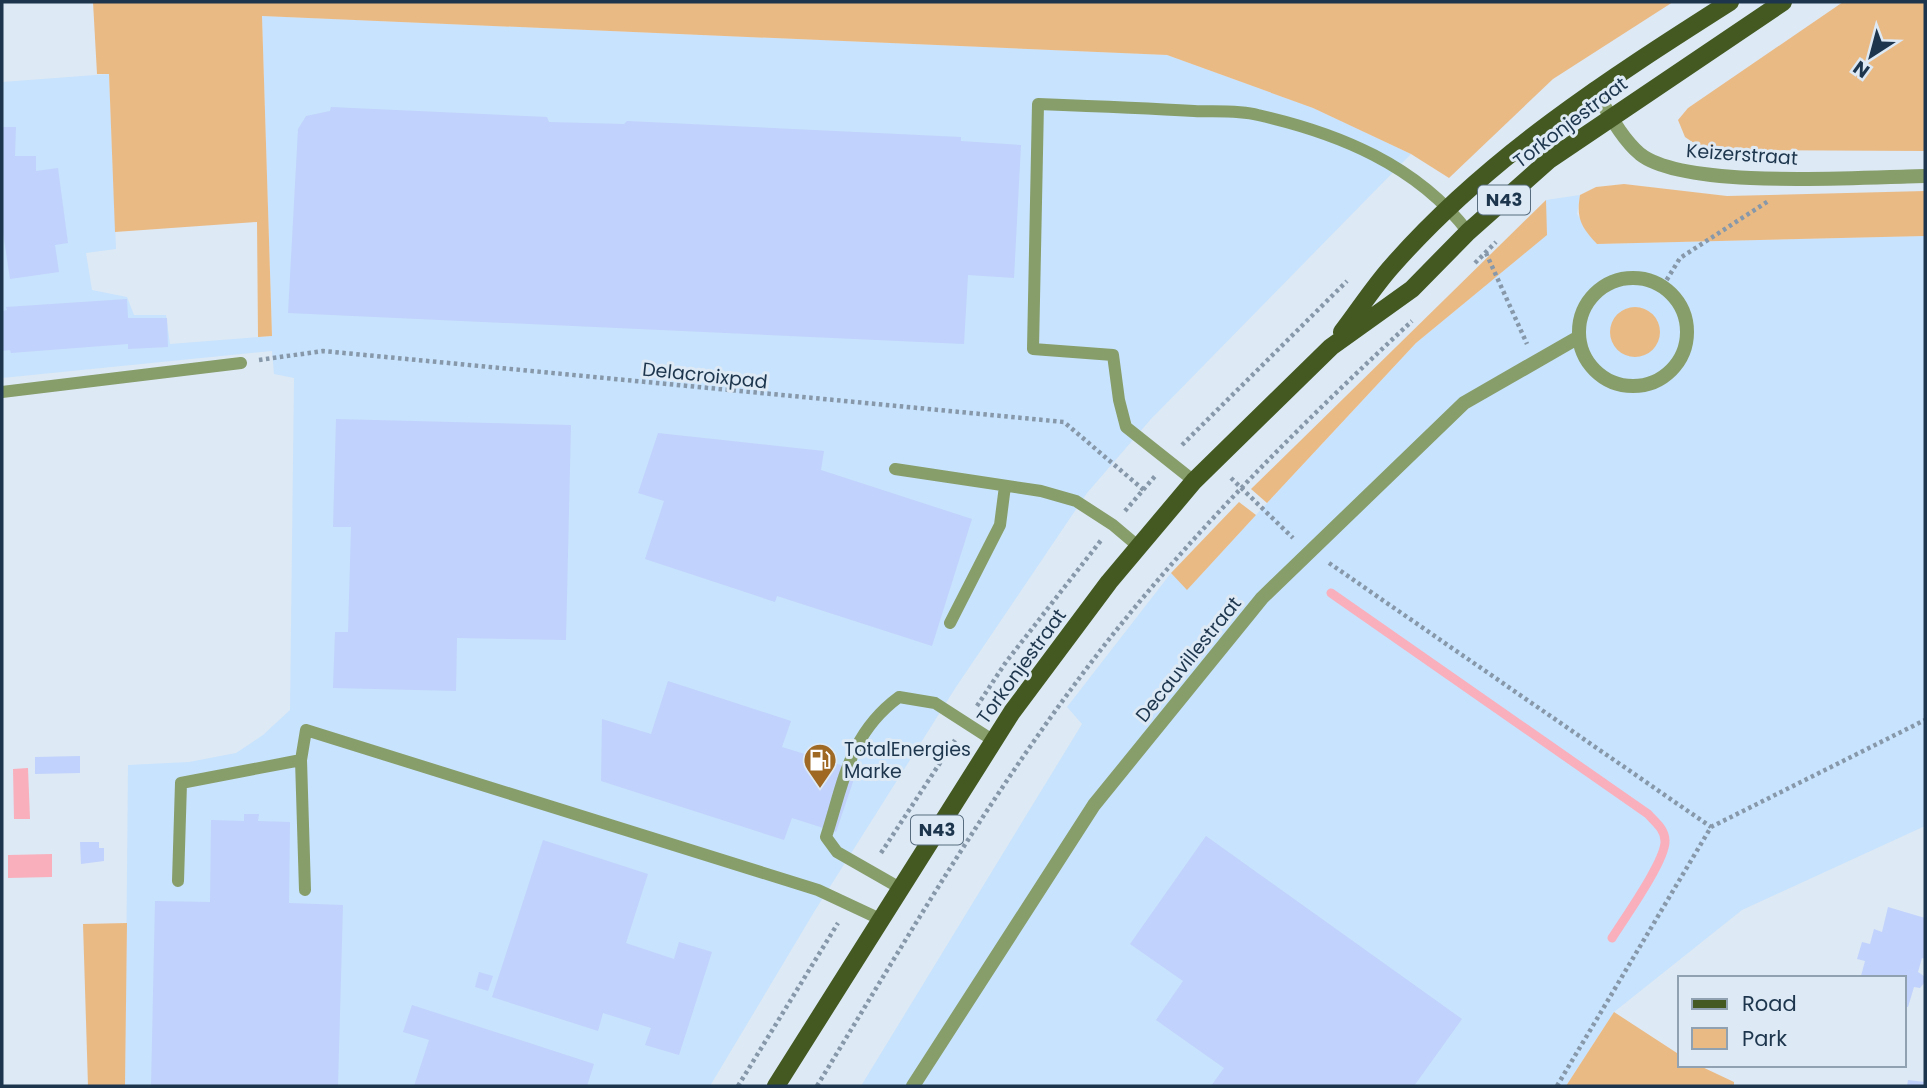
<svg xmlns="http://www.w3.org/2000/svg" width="1927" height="1088" font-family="Poppins,sans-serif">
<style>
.built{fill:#c8e3fd}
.green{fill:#eaba85}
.water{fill:#f9afbc}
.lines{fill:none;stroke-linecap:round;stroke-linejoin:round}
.stream{stroke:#f9afbc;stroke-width:9}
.building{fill:#c1d2fc}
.path{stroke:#8698a9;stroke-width:4.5;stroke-dasharray:3.5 3.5;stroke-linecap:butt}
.lane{stroke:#879d6a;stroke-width:12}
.street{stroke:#879d6a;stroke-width:14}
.primary{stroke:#435921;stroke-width:18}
.labels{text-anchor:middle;stroke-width:6;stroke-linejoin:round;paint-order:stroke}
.shield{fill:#dde9f5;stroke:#576c7f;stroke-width:2}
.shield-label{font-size:18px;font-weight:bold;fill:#1d364d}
.street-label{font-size:19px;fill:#1d364d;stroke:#dde9f5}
.poi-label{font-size:19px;fill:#1d364d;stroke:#dde9f5;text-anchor:start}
</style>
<rect width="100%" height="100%" fill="#dde9f5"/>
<path class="built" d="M262,16L1167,55L1313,108L1411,154L1151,419L1087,493L956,687L814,912L710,1086H125L128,765L189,762L236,753L263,735L290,710L294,378L274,374L272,351L2,378V82L109,74L116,249L86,253L92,290L127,297L134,315H166L170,344L272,336Z
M1580,195L1577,214L1597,244L1925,236V826L1742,910L1614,1012L1566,1086H861L1082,724L1067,707L1171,573L1187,589L1416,343L1546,235V200Z"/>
<path class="green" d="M93,2H1673L1553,79L1449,178L1411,154L1313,108L1167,55L262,16L272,336L258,337L257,222L115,232L109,74H97Z
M1843,2H1925V151L1704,150L1685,137L1678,120L1688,108Z
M1624,184L1727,196L1925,191V236L1597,244C1581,227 1576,218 1580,195L1596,187Z
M1546,200L1547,235L1416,343L1267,503L1251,489Z
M1610 332a25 25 0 1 1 50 0a25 25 0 1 1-50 0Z
M1239,502L1256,515L1187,590L1171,573Z
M127,923L125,1086H88L83,924Z
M1614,1012L1680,1055V1065H1698L1734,1082V1086H1566Z"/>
<path class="water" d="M28,768L30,819H14L13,769Z
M52,854V877L8,878V855Z"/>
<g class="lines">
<path class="stream" d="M1331,593L1648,814C1655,822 1665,829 1665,841C1666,860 1624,919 1612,938"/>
</g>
<path class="building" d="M331,107L547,117L549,122L624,124L627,121L961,137V141L1021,145L1014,278L968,275L964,344L288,313L298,129L306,116L330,111Z
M2,127H16L15,156H36V171L58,168L68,243L55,245L59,272L10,279L2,226Z
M127,299L128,318H167L168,347L128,349V344L11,353L10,350L2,351V311L7,310L6,307Z
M336,419L571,425L566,640L457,638L456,691L333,688L335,632H348L351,527H333Z
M658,433L824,451L821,470L972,519L932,646L777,596L775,602L645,559L664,501L638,493Z
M668,681L791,721L782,747L857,770L836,832L792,818L784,840L601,781L602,719L651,734Z
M80,756V773L35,774V757Z
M244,814H259L258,821L290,822L289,903L343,905L338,1086H151L155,901L210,902L211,820L244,821Z
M1206,836L1462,1019L1414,1086H1211L1224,1068L1156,1020L1183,981L1130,944Z
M543,840L648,874L626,943L674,959L679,942L712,952L679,1055L645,1045L651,1028L603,1013L598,1031L492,997Z
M80,842H99V848H104V861L81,864Z
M1888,907L1925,918V959L1922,958L1918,972L1924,976L1925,982L1920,988L1914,987L1908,1007L1904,1006V978L1861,976L1865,961L1857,959L1862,942L1870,944L1874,929L1882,932Z
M479,972L493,976L488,991L475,987Z
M412,1005L594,1064L587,1086H414L429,1040L403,1032Z
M1908,1080L1925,1082V1086H1907Z"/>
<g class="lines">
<path class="path" d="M1486,253L1527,344
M1475,263L1496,242
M1663,286L1680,258L1770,200
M259,360L323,351L1064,422L1145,491
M1182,445L1347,281
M1231,478L1293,538
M1125,511L1156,475
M1329,563L1711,827
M977,706L1006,662L1102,539
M881,853L955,740
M738,1086L838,923
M817,1086C904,943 988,798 1090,664C1184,540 1298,427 1412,321
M1557,1086L1711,827L1925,720"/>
<path class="lane" d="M2,392L241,363
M895,469L1041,491L1076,501L1113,525L1139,547
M1194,481L1126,427L1119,400L1113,355L1033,349L1038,104C1090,106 1142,108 1194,111C1214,112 1238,110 1258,115C1338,133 1417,165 1468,232
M950,623L1000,525L1005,486
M178,881L181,783L301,760
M900,888L837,852L826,837C844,781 849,734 899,697L935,703L994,741
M305,890L301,760L306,730L818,890L880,919"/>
<path class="street" d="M1594,89C1607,110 1621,138 1640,154C1685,190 1864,177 1925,176
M1579 332a54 54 0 1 1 108 0a54 54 0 1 1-108 0Z
M913,1086L1094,805L1262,598L1464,403L1579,337"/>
<path class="primary" d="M1342,332C1359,310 1374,286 1393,265C1489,156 1609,79 1730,2
M776,1086L1012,712L1109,582L1194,481L1331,347L1412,289L1468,232L1549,160L1783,2"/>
</g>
<defs>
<symbol id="fuel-pin" viewBox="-11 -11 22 30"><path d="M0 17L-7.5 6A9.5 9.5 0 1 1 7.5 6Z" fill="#9f6823" stroke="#dde9f5"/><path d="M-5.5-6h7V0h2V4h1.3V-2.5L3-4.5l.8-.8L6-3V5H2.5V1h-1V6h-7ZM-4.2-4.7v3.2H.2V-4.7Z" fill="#fff"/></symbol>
</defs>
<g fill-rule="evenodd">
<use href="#fuel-pin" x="801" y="741" width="38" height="52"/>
</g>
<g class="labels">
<g class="shield">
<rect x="1478" y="185.5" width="52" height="29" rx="5"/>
<rect x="911" y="815.5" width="52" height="29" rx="5"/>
</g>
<g class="shield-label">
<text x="1504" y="206">N43</text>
<text x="937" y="836">N43</text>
</g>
<g class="street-label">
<text transform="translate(1570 122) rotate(-37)" y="7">Torkonjestraat</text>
<text transform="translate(1742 154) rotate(4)" y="7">Keizerstraat</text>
<text transform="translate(705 375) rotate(6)" y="7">Delacroixpad</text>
<text transform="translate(1188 659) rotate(-51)" y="7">Decauvillestraat</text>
<text transform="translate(1021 666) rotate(-54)" y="7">Torkonjestraat</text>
</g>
<g class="poi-label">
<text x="844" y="756">TotalEnergies<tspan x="844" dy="22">Marke</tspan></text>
</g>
</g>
<rect width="1927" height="1088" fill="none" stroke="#1d364d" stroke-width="7"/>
<rect x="1678" y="976" width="228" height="91" fill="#dde9f5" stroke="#90a1b2" stroke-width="2"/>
<rect x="1692" y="999" width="35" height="10" fill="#435921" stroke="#90a1b2" stroke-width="2"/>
<text x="1742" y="1011" font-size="21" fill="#1d364d">Road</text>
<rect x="1692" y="1028" width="35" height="21" fill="#eaba85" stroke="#90a1b2" stroke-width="2"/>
<text x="1742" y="1046" font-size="21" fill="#1d364d">Park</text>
<g transform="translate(1871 56) rotate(216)" stroke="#dde9f5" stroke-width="5" paint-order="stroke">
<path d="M0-5L12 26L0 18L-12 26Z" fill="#1d364d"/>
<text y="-10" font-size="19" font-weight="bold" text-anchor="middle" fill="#1d364d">N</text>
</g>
</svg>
